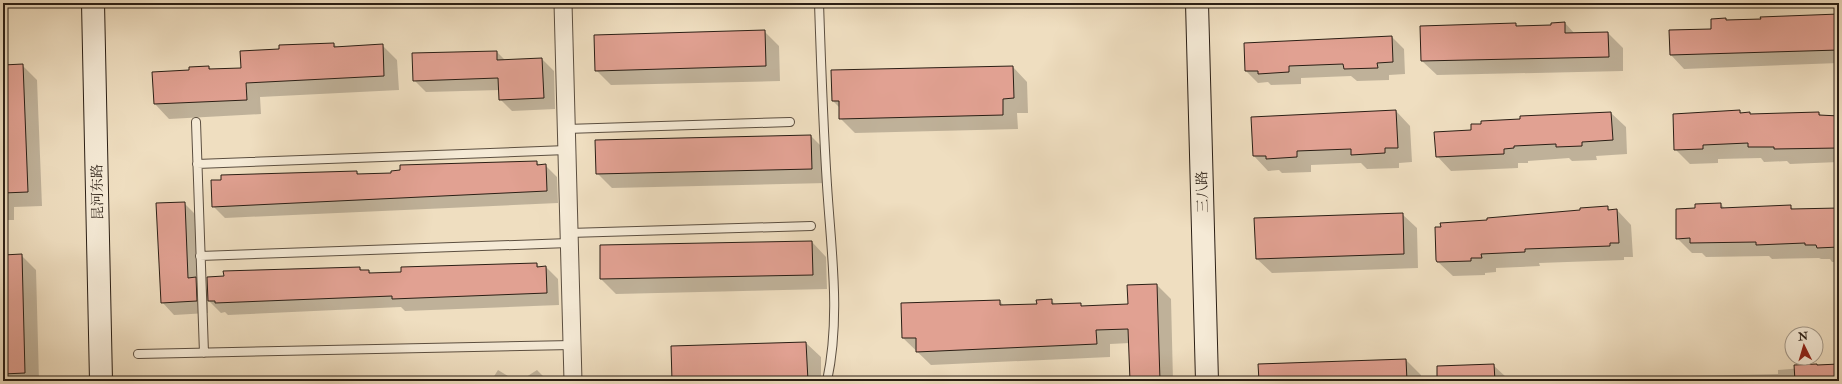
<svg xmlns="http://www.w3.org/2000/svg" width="1842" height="384" font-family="'IM FELL Double Pica','Noto Serif SC',serif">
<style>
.shadow{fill:#0003}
.building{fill:#e1a192;stroke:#2b1f15}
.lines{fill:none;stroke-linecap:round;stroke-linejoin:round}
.lane-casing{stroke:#5c4f40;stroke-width:10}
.street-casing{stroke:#5c4f40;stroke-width:19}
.secondary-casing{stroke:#2b1f15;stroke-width:24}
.lane{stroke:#f5ead6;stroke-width:8}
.street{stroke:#f5ead6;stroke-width:17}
.secondary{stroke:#f5ead6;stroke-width:22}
.labels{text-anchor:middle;stroke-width:3;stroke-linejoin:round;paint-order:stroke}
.street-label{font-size:14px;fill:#2b1f15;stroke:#f5ead6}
</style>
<rect width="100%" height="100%" fill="#efdec0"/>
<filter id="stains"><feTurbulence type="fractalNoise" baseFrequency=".005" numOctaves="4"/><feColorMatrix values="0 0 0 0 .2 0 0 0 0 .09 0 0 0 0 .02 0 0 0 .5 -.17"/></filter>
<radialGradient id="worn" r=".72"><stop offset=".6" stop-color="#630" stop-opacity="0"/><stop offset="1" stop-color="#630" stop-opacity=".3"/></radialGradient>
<path class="shadow" d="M1839,15V63L1684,69L1671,55L1712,30L1725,19L1728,21Z
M1565,23L1575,34L1608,33L1623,48V71L1437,75L1422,61L1515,24L1518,27L1552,26Z
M764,31L779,46L780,81L611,85L596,70Z
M1392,37L1404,49L1405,74L1389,75V80L1357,81L1351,76L1301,78V84L1271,85L1268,82L1258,83L1246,71Z
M334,44L337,47L382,45L397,60L399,90L260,97L261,114L169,119L155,104L191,71L209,67L212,70L242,69L280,50Z
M497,52L506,61L542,59L554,71L555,109L512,111L500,99V90L426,92L414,80Z
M22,65L37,80L42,206L14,207V220H3V66Z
M1013,67L1027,82L1028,113H1017L1018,129L855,133L840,118V108L833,101Z
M1396,111L1410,126L1412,162L1399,163V168L1367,169L1361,163L1311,165V172L1282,173L1279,170L1268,171L1254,156Z
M1740,111L1742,114L1751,115L1819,113L1822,116L1839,117V162L1790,164L1787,161L1764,162L1761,158L1718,159V163L1690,164L1675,149Z
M1611,113L1626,127L1627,154L1596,156L1597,160L1572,161L1569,158L1528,161V163H1518V168L1451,171L1437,156L1472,130L1521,120V117Z
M811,136L826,151L827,183L612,188L597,173Z
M536,162L540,165H545L557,177L558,203L225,218L213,206L357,172L360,175L392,173Z
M184,203L196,215L199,282L208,291L360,268L363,271H369L372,274L537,264L540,268L546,267L558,279L559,305L405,311L401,307L228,315L225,312L221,313L208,300V313L174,315L162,302Z
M1721,204L1725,209L1790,206L1794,210L1839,209V262H1832L1830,259H1821L1819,258L1772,259L1769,256L1706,257L1702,253H1692L1677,238L1696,209Z
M1607,207L1611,211L1617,210L1631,225L1633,257H1624V260L1539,263L1540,266L1496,268V272L1485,273V275L1453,276L1438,262L1488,221L1535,215V214L1581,211Z
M1402,214L1417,228L1418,268L1272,273L1257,259Z
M812,242L826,257L827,289L616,294L601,279Z
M21,255L36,270L39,381H3V256Z
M1157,285L1171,299L1173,381H1131L1130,343L1110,344V357L931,365L903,338L1000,301L1004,306L1038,305L1051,300L1056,305L1080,304L1083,307L1129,305Z
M806,343L821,357V381H673Z
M1406,360L1421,375V381H1260L1259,365Z
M1493,365L1506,377V381H1438Z
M1839,365V381H1675L1690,380V376L1778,374V370Z
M498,370L516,381H491Z
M537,370L548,381H520Z
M447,379L449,381H383Z"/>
<path class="building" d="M1839,14V50L1670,55L1669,30L1711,29V19L1726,18V20L1761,19L1760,17Z
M1565,22V33L1608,32L1609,57L1421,61L1420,26L1516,23V26L1551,25V23Z
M765,30L766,66L595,71L594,35Z
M1392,36L1393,62L1377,63L1378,68L1344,69L1343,64L1289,66V72L1258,74V71H1245L1244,43Z
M334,43V47L383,44L384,76L246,83L247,100L154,104L152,72L189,70V67L209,66V69L241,68L240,51L279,49V45Z
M497,51V60L542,58L544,98L499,100L498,78L413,81L412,53Z
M23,64L28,192L3,193V65Z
M1013,66L1014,98L1003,99V115L839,119V101H832L831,70Z
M1396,110L1398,148H1385V153L1351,155V149L1297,151V157L1266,159V156H1253L1251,117Z
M1740,110V113L1750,112V114L1819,112V115L1839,116V148L1774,149V147H1748V143L1703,145V149L1674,150L1673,114Z
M1611,112L1613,140L1582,142V146L1556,147V144L1514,146V148L1504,149V154L1436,157L1434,132L1471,130V124H1481V121L1520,119V116Z
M811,135L812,169L596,174L595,140Z
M537,161V165L546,164L547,191L212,207L211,180H221V175L357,171V174L391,173V171L400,170V165Z
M185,202L188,278L196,277L197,301L161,303L156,203Z
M1721,203V208L1791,205V209L1839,208V247L1817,248L1816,245H1805V243L1756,245V242L1690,243V238L1676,239V209L1695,208V204Z
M1608,206V210L1617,209L1619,243H1610V246L1525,249V252L1481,254L1482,258H1471V261L1437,262L1436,260L1435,227H1441L1440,223L1487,220V218L1580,210V208Z
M1403,213L1404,254L1256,259L1254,218Z
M812,241L813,275L600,279V245Z
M22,254L25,373L3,374V255Z
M537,263V267L546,266L547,293L392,299V296L215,303V301H208L207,277L224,276L223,271L360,267V270H369V273L401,272V267Z
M1157,284L1160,381H1130L1128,329L1096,330L1097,344L916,352V338H902L901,303L1000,300V305L1037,304L1036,300L1052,299V304L1081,303V306L1128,304L1127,285Z
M806,342L808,381H672L671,346Z
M1406,359L1407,381H1259L1258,364Z
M1494,364L1495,381H1437V366Z
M1817,364V365L1839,364V381H1795L1794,365Z"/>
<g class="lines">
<defs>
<path id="lane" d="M819,3C821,64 823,124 827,185C831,250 841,316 827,381
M196,122L204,353
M566,129L790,122
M197,164L567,150
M569,233L811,226
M200,256L569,243
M138,354L572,345"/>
<path id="street" d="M563,3L573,381"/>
<path id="secondary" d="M93,3L101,381
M1197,3L1207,381"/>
</defs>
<use href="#lane" class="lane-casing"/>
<use href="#street" class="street-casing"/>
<use href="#secondary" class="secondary-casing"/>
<use href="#lane" class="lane"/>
<use href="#street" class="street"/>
<use href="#secondary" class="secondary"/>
</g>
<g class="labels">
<g class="street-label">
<text transform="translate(97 192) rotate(-91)" y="5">昆河东路</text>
<text transform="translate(1202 192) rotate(-92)" y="5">三八路</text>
</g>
</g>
<rect width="1842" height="384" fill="none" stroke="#efdec0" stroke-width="16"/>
<rect x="4" y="4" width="1834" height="376" fill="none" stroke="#2b1f15" stroke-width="2"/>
<rect x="8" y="8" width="1826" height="368" fill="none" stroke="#2b1f15"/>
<g transform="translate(1804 346) rotate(355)"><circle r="19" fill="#f5ead6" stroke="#a49989"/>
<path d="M0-3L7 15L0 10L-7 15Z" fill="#8f2418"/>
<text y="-6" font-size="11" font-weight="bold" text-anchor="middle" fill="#2b1f15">N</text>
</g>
<rect width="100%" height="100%" filter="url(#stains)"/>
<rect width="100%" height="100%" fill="url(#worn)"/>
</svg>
